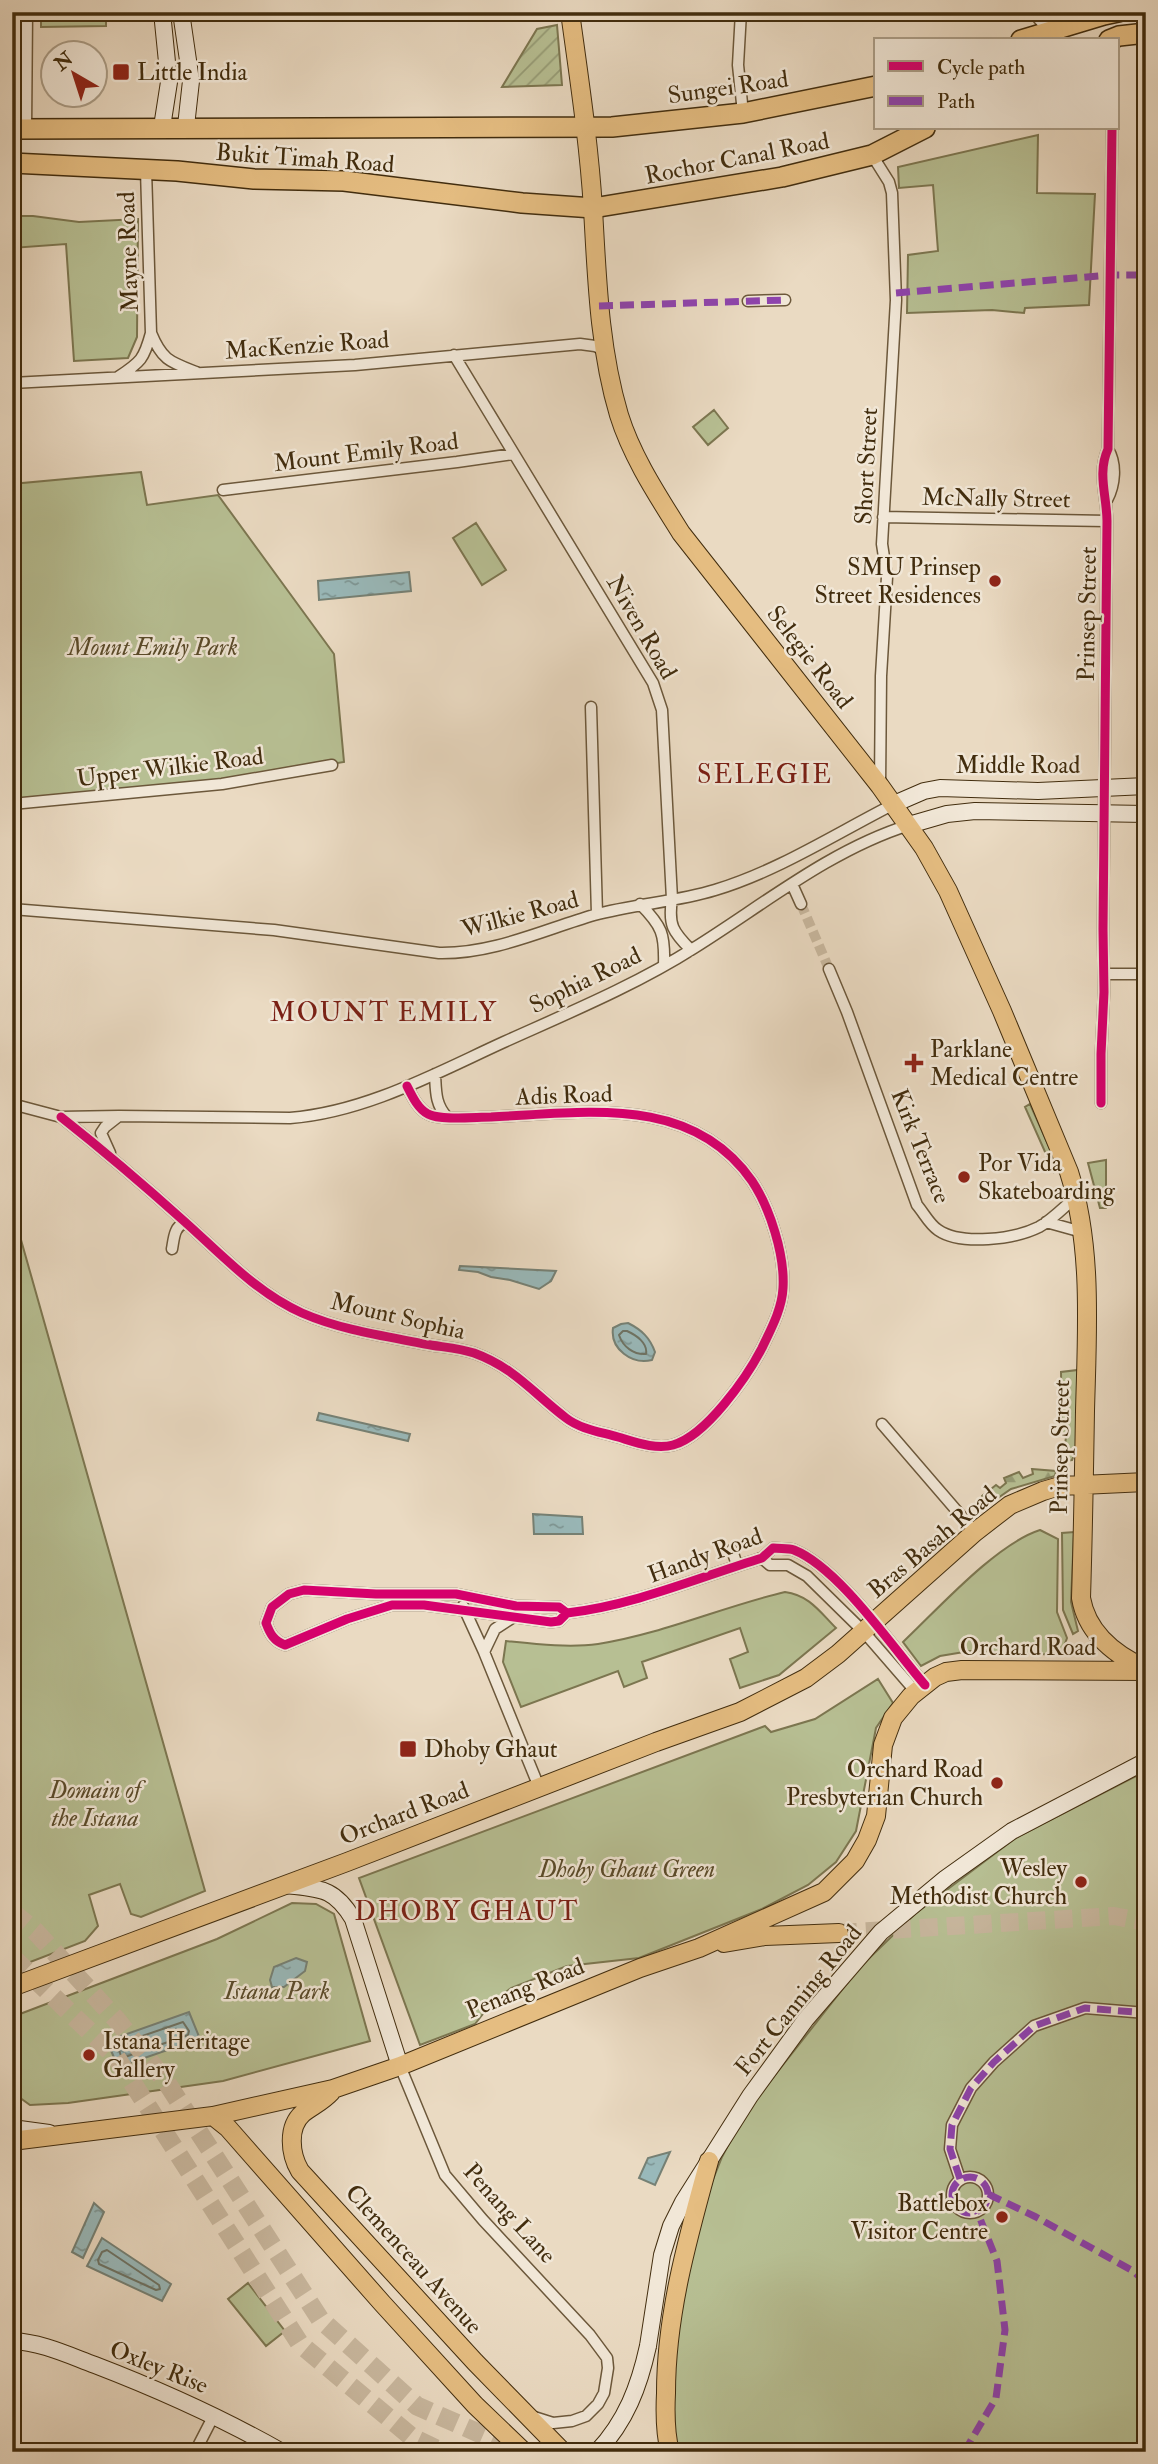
<svg xmlns="http://www.w3.org/2000/svg" width="1158" height="2464" font-family="'IM FELL Double Pica',serif">
<style>
.green{fill:#b7bf93;stroke:#7c7650;stroke-width:2}
.forest{fill:url(#forest-firs);stroke:#7c7650;stroke-width:2}
.garden{fill:url(#garden-furrows);stroke:#7c7650;stroke-width:2}
.water{fill:url(#water-ripples);stroke:#768175;stroke-width:2}
.lines{fill:none;stroke-linecap:round;stroke-linejoin:round}
.shore{stroke:#6e7364;stroke-width:2}
.street-tunnel{stroke:#c8b79e;stroke-width:10;stroke-dasharray:10 5;stroke-linecap:butt}
.primary-tunnel{stroke:#c8b79e;stroke-width:18;stroke-dasharray:18 9;stroke-linecap:butt}
.highway-tunnel{stroke:#c8b79e;stroke-width:19;stroke-dasharray:19 10;stroke-linecap:butt}
.street-casing{stroke:#6c583b;stroke-width:13}
.secondary-casing{stroke:#422d0e;stroke-width:18}
.primary-casing{stroke:#422d0e;stroke-width:20}
.highway-casing{stroke:#422d0e;stroke-width:22}
.street{stroke:#f1e7d7;stroke-width:10}
.secondary{stroke:#f1e7d7;stroke-width:16}
.primary{stroke:#e5bd81;stroke-width:18}
.highway{stroke:#e5bd81;stroke-width:19}
.secondary-bridge-casing{stroke:#422d0e;stroke-width:18;stroke-linecap:butt}
.secondary-bridge{stroke:#f1e7d7;stroke-width:16}
.quiet{stroke:#8e44ad;stroke-width:7;stroke-dasharray:14 7;stroke-linecap:butt}
.cycleway-casing{stroke:#f1e7d7;stroke-width:13}
.cycleway{stroke:#d6006c;stroke-width:9}
.poi-dot{fill:#8f2418;stroke:#f1e7d7;stroke-width:2.5}
.labels{text-anchor:middle;stroke-width:5;stroke-linejoin:round;paint-order:stroke}
.poi-label{font-size:24px;fill:#422d0e;stroke:#f1e7d7;text-anchor:start}
.street-label{font-size:24px;fill:#422d0e;stroke:#f1e7d7}
.park-label{font-size:24px;font-style:italic;fill:#594a29;stroke:#f1e7d7}
.neighbourhood-label{font-size:26px;letter-spacing:2px;fill:#7a1f14;stroke:#f1e7d7}
</style>
<defs>
<pattern id="forest-firs" width="22" height="20" patternUnits="userSpaceOnUse" patternTransform="scale(1.75)"><rect width="22" height="20" fill="#b7bf93"/><path d="M5 1l3.5 6h-7zM16 11l3.5 6h-7z" fill="#969c76"/></pattern>
<pattern id="garden-furrows" width="10" height="10" patternUnits="userSpaceOnUse" patternTransform="scale(1.75)"><rect width="10" height="10" fill="#b7bf93"/><path d="M-1 1l2-2M0 10L10 0M9 11l2-2" fill="none" stroke="#969c76"/></pattern>
<pattern id="water-ripples" width="26" height="14" patternUnits="userSpaceOnUse" patternTransform="scale(1.75)"><rect width="26" height="14" fill="#99b9ba"/><path d="M2 4q2-2 4 0t4 0M15 11q2-2 4 0t4 0" fill="none" stroke="#7e9796"/></pattern>
</defs>
<rect width="100%" height="100%" fill="#eadac2"/>
<filter id="stains"><feTurbulence type="fractalNoise" baseFrequency=".00286" numOctaves="4"/><feColorMatrix values="0 0 0 0 .2 0 0 0 0 .09 0 0 0 0 .02 0 0 0 .5 -.17"/></filter>
<radialGradient id="worn" r=".72"><stop offset=".6" stop-color="#630" stop-opacity="0"/><stop offset="1" stop-color="#630" stop-opacity=".3"/></radialGradient>
<path class="green" d="M41,12H106V26L41,27Z
M1038,135L1037,193L1095,194L1089,305L1025,308L1024,313L992,310L907,313L908,255L938,251L933,185L899,188L898,167Z
M12,216H33L79,222L138,219L137,337L128,358L74,361L66,244L12,248Z
M714,410L728,428L708,445L693,427Z
M141,472L147,505L218,495L334,654L344,762L239,779L12,803V484Z
M476,523L506,570L482,585L453,538Z
M1030,1104L1059,1169L1054,1172L1025,1107Z
M1106,1160V1208H1100L1088,1163Z
M12,1208L205,1891L141,1917L131,1914L120,1884L89,1895L98,1926L85,1941L12,1969Z
M1078,1370L1077,1447L1072,1460L1063,1461L1066,1437L1062,1435L1061,1372Z
M1040,1530L1058,1539L1057,1612L1067,1638L1061,1655L970,1651L940,1656L921,1666L903,1642C938,1609 996,1544 1040,1530Z
M1074,1532L1071,1602L1078,1631L1073,1634L1063,1610L1062,1533Z
M785,1592C809,1595 820,1612 836,1628L779,1675L740,1688L730,1659L748,1652L740,1628L642,1662L647,1678L624,1687L618,1671L521,1707L503,1662L506,1641C535,1644 569,1648 598,1644C662,1634 722,1607 785,1592Z
M878,1679L893,1703L876,1728L856,1831L836,1862L808,1885L762,1909L639,1958L567,1966L511,1988L490,2005L475,2024L420,2045L359,1878L765,1726L771,1732L815,1719Z
M1146,1771V2452H676L672,2369L683,2287L708,2192L722,2157L745,2113L860,1967L916,1913L1017,1837Z
M292,1903L316,1904L334,1914L370,2041L223,2081L68,2103L30,2105L12,2092V2017L217,1939Z
M248,2283L285,2331L266,2346L228,2299Z"/>
<path class="forest" d="M1032,1469L1056,1471L1055,1476L1011,1489L985,1507L981,1502L982,1496L996,1485L1000,1488L1006,1483L1004,1478L1019,1472L1023,1478L1033,1474Z"/>
<path class="garden" d="M557,25L562,85L502,87L537,29Z"/>
<path class="water" d="M409,572L411,591L319,600L318,581Z
M460,1266L556,1271L551,1281L539,1289L510,1280L491,1277L478,1272L459,1270Z
M628,1323C642,1330 650,1338 655,1352L652,1360C632,1365 610,1349 613,1328L621,1324Z
M319,1413L410,1434L408,1441L317,1420Z
M533,1514L582,1517L583,1534H534Z
M296,1958L307,1962L305,1971L284,1987H272L270,1980L274,1967Z
M189,2012L200,2039L118,2067L107,2041Z
M670,2152L655,2185L639,2178L648,2158Z
M94,2203L104,2212L83,2258L72,2252Z
M102,2238L171,2284L162,2301L87,2266Z"/>
<g class="lines">
<path class="shore" d="M627,1331C636,1335 648,1343 646,1354C634,1355 623,1347 619,1335L623,1331Z
M183,2022L189,2031L188,2035L125,2057L121,2056L118,2047L119,2044Z
M107,2250L159,2285L160,2289L156,2290L99,2264L98,2260L102,2252Z"/>
<path class="street-tunnel" d="M801,904L829,969"/>
<path class="primary-tunnel" d="M839,1933L1114,1916L1146,1922"/>
<path class="highway-tunnel" d="M12,1912L35,1931L116,2019L167,2083L320,2319L417,2406L522,2452
M12,1957L116,2057L300,2344L413,2438L443,2452"/>
<defs>
<path id="street" d="M741,12L738,65L743,113
M1033,12L1044,25L1054,29
M26,130L27,12
M872,155L889,182L892,193L896,300L882,544L887,577L881,676L880,786
M748,301L785,300
M151,333C162,360 170,362 196,372
M454,355L653,683L662,710L672,899C668,925 673,932 691,950
M118,377C141,362 144,359 151,333L146,170
M12,383L355,365L580,344L595,346L604,350
M223,490L457,462L513,454
M1107,500C1115,485 1117,464 1108,449
M883,517L1107,521
M591,707L597,914
M12,804L222,784L332,765
M792,884L801,904
M640,904C662,926 665,934 664,965
M12,909L274,930L439,953C493,954 543,930 594,915C634,904 676,902 715,890C778,871 835,834 894,804
M829,969L847,1012L917,1205C924,1213 929,1224 938,1230C961,1246 1015,1239 1039,1227C1052,1220 1065,1206 1077,1196
M1104,974H1146
M435,1074C436,1091 435,1104 447,1117
M1101,1103V1054L1104,992L1103,929L1107,521C1107,497 1097,473 1108,449L1112,128
M12,1104L61,1117L119,1116
M61,1117C104,1151 145,1186 185,1222C222,1255 257,1293 302,1313C341,1330 384,1336 425,1344C441,1347 459,1348 474,1353C515,1368 533,1393 566,1418C580,1429 601,1432 618,1437C635,1442 656,1450 673,1445C706,1436 747,1377 762,1348C771,1329 782,1309 783,1288C785,1255 770,1208 752,1181C691,1093 583,1113 491,1117C475,1117 441,1121 428,1114C418,1109 412,1096 407,1086
M110,1153L101,1133L105,1127L119,1116L290,1118C366,1112 436,1073 504,1042C566,1014 636,985 694,948C763,905 830,850 909,825
M1046,1222L1082,1232
M172,1249C174,1238 174,1227 185,1222
M882,1424L975,1532
M732,1550L737,1565
M762,1558L770,1565H788L807,1576L864,1632L916,1692
M463,1606L484,1652L539,1787
M567,1613L559,1621L551,1622L424,1605H392L347,1619L285,1645C274,1641 270,1634 266,1623L272,1607L289,1594L304,1590L376,1594H456L516,1606L559,1607L567,1613C635,1605 697,1578 762,1558L773,1548C780,1549 788,1548 794,1550C839,1568 893,1648 925,1685
M484,1652L495,1629L512,1618
M400,2066L445,2175L483,2220L590,2335L607,2358L608,2368L604,2393L598,2404L586,2416L572,2421L553,2423L531,2416
M952 2195a18 18 0 1 1 36 0a18 18 0 1 1-36 0Z
M960,2179L950,2149L952,2125L971,2088L994,2062L1034,2026L1085,2008L1146,2013
M195,2452L214,2415"/>
<path id="secondary" d="M162,12L169,82L162,127
M181,12L191,81L186,126
M894,804L924,791L940,788L1038,791L1146,786
M909,825L947,814L975,811L1146,814
M285,1885C320,1889 334,1887 353,1919L400,2066
M12,2128L49,2133
M12,2341C41,2342 68,2355 95,2365C160,2390 222,2418 282,2452
M648,2346L662,2255L671,2226L683,2202L750,2096L806,2019L881,1932L946,1878L1012,1831L1146,1761"/>
<path id="primary" d="M570,12C579,78 589,143 593,209C597,278 599,348 619,415C632,457 658,496 681,533L880,786L924,848L948,891L1002,1011L1069,1172C1093,1247 1087,1332 1085,1411C1084,1473 1083,1536 1081,1598C1087,1633 1115,1655 1146,1669
M724,1943L765,1936L839,1933
M12,1987L347,1862L656,1742L740,1712L806,1678L838,1654L975,1532L1010,1505L1043,1491L1060,1486L1146,1482
M331,2092C323,2101 312,2106 303,2113C287,2127 290,2154 300,2171L475,2362L563,2452
M213,2116L228,2128L382,2303L475,2405L524,2452
M12,2141L213,2116L333,2089L400,2066L640,1968L699,1948L824,1892L855,1861L867,1840L876,1816L883,1745L893,1718L911,1696L935,1677L946,1672L962,1670L1146,1671
M670,2452C665,2433 665,2413 666,2393C666,2314 688,2237 709,2161"/>
<path id="highway" d="M1021,40L1104,15L1118,12
M1109,40L1119,36L1146,33
M12,129L612,127L743,113L876,86
M12,163L177,171L254,179L344,181L522,203L593,208L782,177L872,155L925,128"/>
</defs>
<use href="#street" class="street-casing"/>
<use href="#secondary" class="secondary-casing"/>
<use href="#primary" class="primary-casing"/>
<use href="#highway" class="highway-casing"/>
<use href="#street" class="street"/>
<use href="#secondary" class="secondary"/>
<use href="#primary" class="primary"/>
<use href="#highway" class="highway"/>
<defs>
<path id="secondary-bridge" d="M597,2452C626,2421 639,2387 648,2346"/>
</defs>
<use href="#secondary-bridge" class="secondary-bridge-casing"/>
<use href="#secondary-bridge" class="secondary-bridge"/>
<path class="quiet" d="M896,293L1110,275H1146
M599,306L785,300
M952 2195a18 18 0 1 1 36 0a18 18 0 1 1-36 0Z
M960,2179L950,2149L952,2125L971,2088L994,2062L1034,2026L1085,2008L1146,2013
M988,2194L1036,2217L1133,2271L1146,2283
M964,2452L996,2398L1005,2330L997,2261L977,2211"/>
<defs>
<path id="cycleway" d="M1101,1103V1054L1104,992L1103,929L1107,521C1107,497 1097,473 1108,449L1112,128
M61,1117C104,1151 145,1186 185,1222C222,1255 257,1293 302,1313C341,1330 384,1336 425,1344C441,1347 459,1348 474,1353C515,1368 533,1393 566,1418C580,1429 601,1432 618,1437C635,1442 656,1450 673,1445C706,1436 747,1377 762,1348C771,1329 782,1309 783,1288C785,1255 770,1208 752,1181C691,1093 583,1113 491,1117C475,1117 441,1121 428,1114C418,1109 412,1096 407,1086
M567,1613L559,1621L551,1622L424,1605H392L347,1619L285,1645C274,1641 270,1634 266,1623L272,1607L289,1594L304,1590L376,1594H456L516,1606L559,1607L567,1613C635,1605 697,1578 762,1558L773,1548C780,1549 788,1548 794,1550C839,1568 893,1648 925,1685"/>
</defs>
<use href="#cycleway" class="cycleway-casing"/>
<use href="#cycleway" class="cycleway"/>
</g>
<g class="poi-dot">
<rect x="112" y="63" width="18" height="18" rx="3.5"/>
<circle cx="995" cy="581" r="7"/>
<path d="M910.5 1052.5h7v7h7v7h-7v7h-7v-7h-7v-7h7z"/>
<circle cx="964" cy="1177" r="7"/>
<rect x="399" y="1740" width="18" height="18" rx="3.5"/>
<circle cx="997" cy="1783" r="7"/>
<circle cx="1081" cy="1882" r="7"/>
<circle cx="89" cy="2055" r="7"/>
<circle cx="1002" cy="2217" r="7"/>
</g>
<g class="labels">
<g class="poi-label">
<text x="137" y="80">Little India</text>
<text x="981" y="575" text-anchor="end">SMU Prinsep<tspan x="981" dy="28">Street Residences</tspan></text>
<text x="930" y="1057">Parklane<tspan x="930" dy="28">Medical Centre</tspan></text>
<text x="978" y="1171">Por Vida<tspan x="978" dy="28">Skateboarding</tspan></text>
<text x="424" y="1757">Dhoby Ghaut</text>
<text x="983" y="1777" text-anchor="end">Orchard Road<tspan x="983" dy="28">Presbyterian Church</tspan></text>
<text x="1067" y="1876" text-anchor="end">Wesley<tspan x="1067" dy="28">Methodist Church</tspan></text>
<text x="103" y="2049">Istana Heritage<tspan x="103" dy="28">Gallery</tspan></text>
<text x="988" y="2211" text-anchor="end">Battlebox<tspan x="988" dy="28">Visitor Centre</tspan></text>
</g>
<g class="street-label">
<text transform="translate(728 87) rotate(-8)" y="8">Sungei Road</text>
<text transform="translate(305 158) rotate(4)" y="8">Bukit Timah Road</text>
<text transform="translate(737 158) rotate(-11)" y="8">Rochor Canal Road</text>
<text transform="translate(128 252) rotate(-92)" y="8">Mayne Road</text>
<text transform="translate(307 345) rotate(-4)" y="8">MacKenzie Road</text>
<text transform="translate(366 452) rotate(-7)" y="8">Mount Emily Road</text>
<text transform="translate(866 466) rotate(-87)" y="8">Short Street</text>
<text transform="translate(996 498) rotate(1)" y="8">McNally Street</text>
<text transform="translate(1087 614) rotate(-89)" y="8">Prinsep Street</text>
<text transform="translate(642 627) rotate(60)" y="8">Niven Road</text>
<text transform="translate(810 657) rotate(52)" y="8">Selegie Road</text>
<text x="1018" y="773">Middle Road</text>
<text transform="translate(170 767) rotate(-7)" y="8">Upper Wilkie Road</text>
<text transform="translate(520 914) rotate(-15)" y="8">Wilkie Road</text>
<text transform="translate(585 980) rotate(-26)" y="8">Sophia Road</text>
<text transform="translate(564 1095) rotate(-2)" y="8">Adis Road</text>
<text transform="translate(921 1146) rotate(68)" y="8">Kirk Terrace</text>
<text transform="translate(398 1316) rotate(13)" y="8">Mount Sophia</text>
<text transform="translate(1060 1447) rotate(-89)" y="8">Prinsep Street</text>
<text transform="translate(932 1542) rotate(-40)" y="8">Bras Basah Road</text>
<text transform="translate(705 1555) rotate(-20)" y="8">Handy Road</text>
<text x="1028" y="1655">Orchard Road</text>
<text transform="translate(404 1813) rotate(-21)" y="8">Orchard Road</text>
<text transform="translate(525 1988) rotate(-22)" y="8">Penang Road</text>
<text transform="translate(798 2000) rotate(-51)" y="8">Fort Canning Road</text>
<text transform="translate(510 2213) rotate(48)" y="8">Penang Lane</text>
<text transform="translate(414 2259) rotate(48)" y="8">Clemenceau Avenue</text>
<text transform="translate(159 2367) rotate(22)" y="8">Oxley Rise</text>
</g>
<g class="park-label">
<text x="153" y="655">Mount Emily Park</text>
<text x="95" y="1798">Domain of<tspan x="95" dy="28">the Istana</tspan></text>
<text x="627" y="1877">Dhoby Ghaut Green</text>
<text x="277" y="1999">Istana Park</text>
</g>
<g class="neighbourhood-label">
<text x="765" y="783">SELEGIE</text>
<text x="384" y="1021">MOUNT EMILY</text>
<text x="467" y="1920">DHOBY GHAUT</text>
</g>
</g>
<rect width="1158" height="2464" fill="none" stroke="#eadac2" stroke-width="42"/>
<rect x="14" y="14" width="1130" height="2436" fill="none" stroke="#422d0e" stroke-width="3.5"/>
<rect x="21" y="21" width="1116" height="2422" fill="none" stroke="#422d0e" stroke-width="2"/>
<rect x="874" y="38" width="245" height="91" fill="#f1e7d7" stroke="#ab9d87" stroke-width="2"/>
<rect x="888" y="61" width="35" height="10" fill="#d6006c" stroke="#ab9d87" stroke-width="2"/>
<text x="937" y="74" font-size="21" fill="#422d0e">Cycle path</text>
<rect x="888" y="96" width="35" height="10" fill="#8e44ad" stroke="#ab9d87" stroke-width="2"/>
<text x="937" y="108" font-size="21" fill="#422d0e">Path</text>
<g transform="translate(74 74) rotate(321)"><circle r="33" fill="#f1e7d7" stroke="#ab9d87" stroke-width="2"/>
<path d="M0-5L12 26L0 18L-12 26Z" fill="#8f2418"/>
<text y="-10" font-size="19" font-weight="bold" text-anchor="middle" fill="#422d0e">N</text>
</g>
<rect width="100%" height="100%" filter="url(#stains)"/>
<rect width="100%" height="100%" fill="url(#worn)"/>
</svg>
